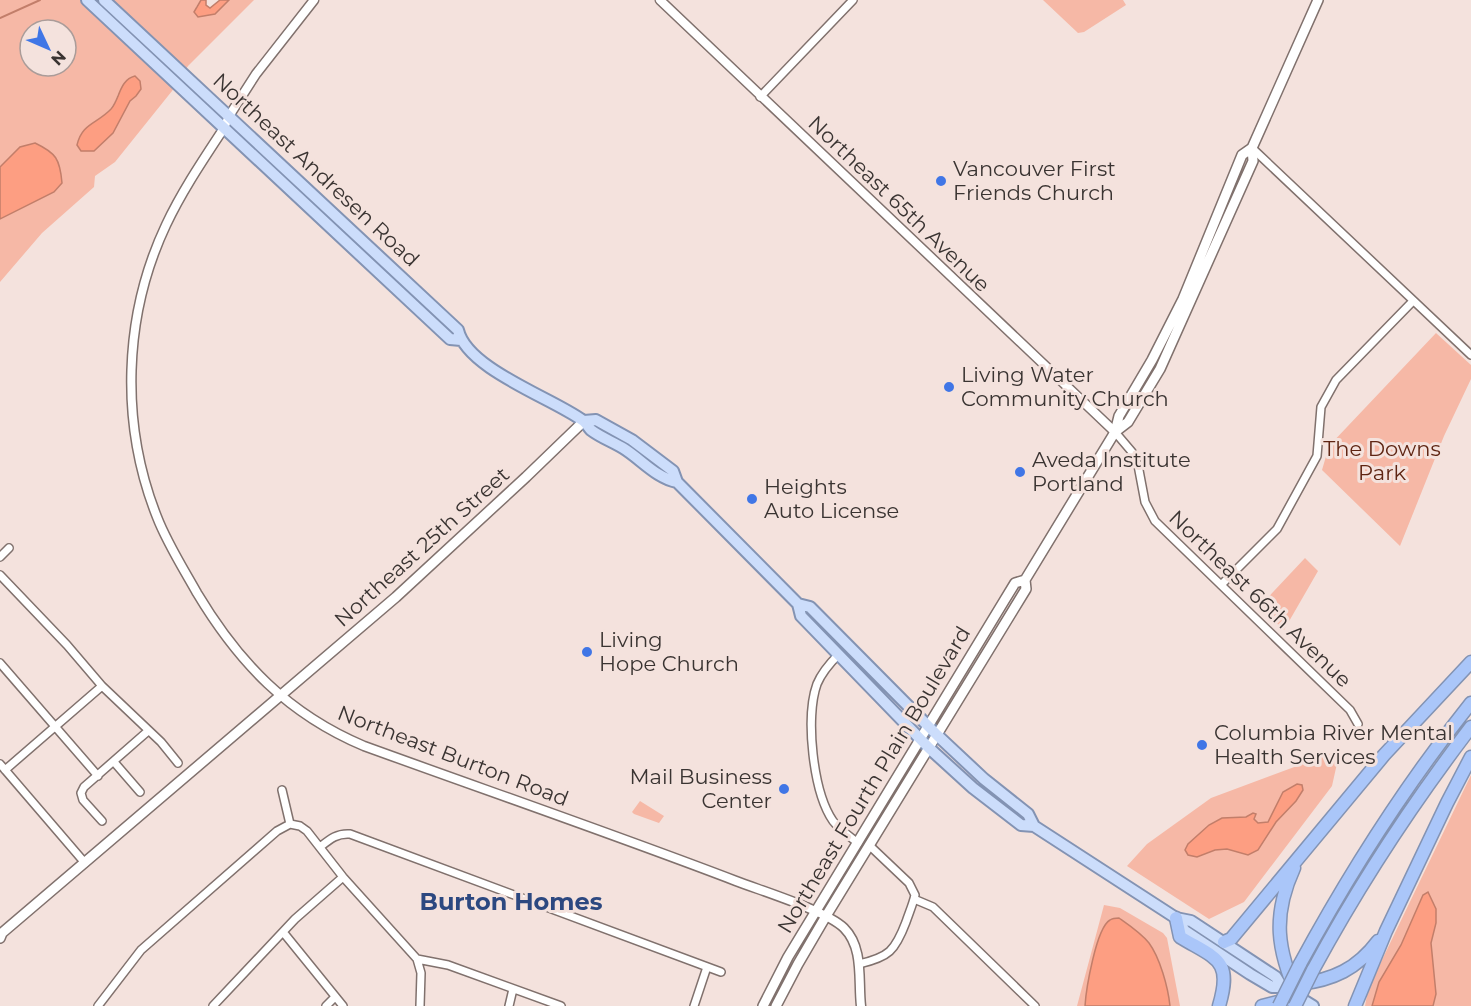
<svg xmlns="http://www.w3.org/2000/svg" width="1471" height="1006" font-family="Montserrat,sans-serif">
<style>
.green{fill:#f6b8a6;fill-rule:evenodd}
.water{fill:#fd9e82;stroke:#c27e6a;stroke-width:1.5}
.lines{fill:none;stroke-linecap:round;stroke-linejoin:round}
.stream{stroke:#c27e6a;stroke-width:2}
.minor-casing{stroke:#80716d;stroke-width:10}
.tertiary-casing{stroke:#80716d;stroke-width:11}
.secondary-casing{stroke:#80716d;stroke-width:12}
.primary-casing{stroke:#8393b3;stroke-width:14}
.motorway-casing{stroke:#8393b3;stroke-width:15}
.minor{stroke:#fff;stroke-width:7}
.tertiary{stroke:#fff;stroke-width:8}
.secondary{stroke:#fff;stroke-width:9}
.primary{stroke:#ccddfb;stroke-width:10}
.motorway{stroke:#aac6f9;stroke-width:12}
.motorway-bridge-casing{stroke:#8393b3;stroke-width:15;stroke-linecap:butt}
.motorway-bridge{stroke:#aac6f9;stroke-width:12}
.poi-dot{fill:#4076e6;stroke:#f4e2dd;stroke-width:2}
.labels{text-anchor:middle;stroke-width:6;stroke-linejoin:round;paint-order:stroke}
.poi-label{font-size:21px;fill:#3a3432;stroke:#f4e2dd;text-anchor:start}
.street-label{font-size:21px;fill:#3a3432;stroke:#f4e2dd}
.park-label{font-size:21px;fill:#5f2513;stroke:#f4e2dd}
.quarter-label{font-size:24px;font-weight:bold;fill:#2c4880;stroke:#f4e2dd}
</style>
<rect width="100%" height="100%" fill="#f4e2dd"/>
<path class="green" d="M0,0H201L196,7L198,17L214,14L229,0H254L188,66L172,91L115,162L95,176L94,187L42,233L0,282V219L54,192L62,183L8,160L0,167ZM30,30H66V66H30ZM118,94L136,96L130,101L113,133L97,120C108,112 114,107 118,94Z
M1043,0H1123L1126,5L1084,32L1078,33Z
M1436,333L1471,365V379L1444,436L1400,546L1322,470L1329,446Z
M1305,558L1318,571L1284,630L1259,607Z
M1340,750L1332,786L1244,902L1209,919L1127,866L1147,844L1211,798Z
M1471,775V1006H1365L1368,989Z
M640,801L664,816L659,823L634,814L632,812Z
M1104,905L1120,908L1163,933L1167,938L1180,1006H1077Z"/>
<path class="water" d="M201,0H206V5L210,8L220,0H229L215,14L198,17L194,12Z
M135,76L140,81L141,89L136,96L130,101L113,133L94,151H81L77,145C82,123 97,124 111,109C120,99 119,80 135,76Z
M35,143C56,153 60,159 62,183L54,192L0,219V167L20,147Z
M1297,784L1302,785L1303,790L1296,801L1276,822L1258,850L1248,855L1227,849L1215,850L1197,857L1188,855L1185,850L1188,844L1209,825L1222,818L1246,817L1253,813L1256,814L1254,819L1258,823L1268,822L1283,792Z
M1428,892L1436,909V923L1431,943L1436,994L1433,1006H1372L1379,982L1401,945L1423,895Z
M1119,918C1129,925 1141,933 1149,943C1160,958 1168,987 1170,1006H1085C1086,990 1096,928 1110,920C1113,918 1116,918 1119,918Z"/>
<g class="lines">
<path class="stream" d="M0,18L40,0"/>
<defs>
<path id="minor" d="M760,97L853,0
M1252,148L1471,355
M1115,432L1132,452L1138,465L1145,502L1155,521L1350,710L1358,724
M0,557L9,548
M0,575L67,645L102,686L161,742L178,763
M1221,585L1277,529L1317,456L1321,407L1336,380L1413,301
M839,654C830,663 822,672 817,684C805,717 813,792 833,821C840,830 849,836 858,843
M0,663L98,776
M114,762L140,792
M0,764L85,863
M5,770L102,686
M282,790L290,824
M102,821L83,800L81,793L84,787L148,731
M290,824L300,826L307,831L343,877L417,959L448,965L561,1006
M320,847C330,839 337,833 350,834L721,972
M914,899L933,907L1035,1006
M283,932L343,1006
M417,959L421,973L420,1006
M859,964C889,957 895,951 906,922C909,913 913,904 915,895L909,883L870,846
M98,1006L141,950L277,831L290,824
M213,1006L295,919L343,877
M326,1006L335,997
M509,1006L513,989
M694,1006L707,967"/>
<path id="tertiary" d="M314,0L256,74L229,116L224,128C203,160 182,191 166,225C123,316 120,424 157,517C167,543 183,568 197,593C239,663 288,714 364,746C488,791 613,834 736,881C762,891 827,911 844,928C864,948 858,980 861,1006
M660,0L1115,432"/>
<path id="secondary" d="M1115,432L1128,422L1160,369L1253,161L1252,148L1318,0
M0,938L2,933L396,597L526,477L584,421
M763,1006L788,957L1004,601L1015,583L1025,580
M776,1006L798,964L826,916L1026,589L1025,580L1115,432L1119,416L1152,360L1183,299L1242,155L1252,148"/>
<path id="primary" d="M87,0L450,339L461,340
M104,0L458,330C467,369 552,398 582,420C586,422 588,427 591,430C600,437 613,442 623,448C641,459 656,478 677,482
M584,421L596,420L632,440L673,471L677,482L798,604L801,616L929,748L973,788L1021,825L1034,826L1176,918L1185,931L1250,974L1272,987H1282L1313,1006
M798,604L810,607L937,735L984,779L1028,814L1034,826
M1176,918L1191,921L1276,977L1282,987"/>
<path id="motorway" d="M1176,918L1180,937C1216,959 1233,959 1219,1006
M1224,942L1231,939L1384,755L1471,662
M1300,964C1350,872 1406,784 1471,703
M1313,970C1359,885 1412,804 1471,727
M1299,984C1333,980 1357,969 1378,941
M1262,1006L1298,997C1277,950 1272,916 1294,868
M1355,1006L1386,931L1447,803L1471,757"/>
</defs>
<use href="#minor" class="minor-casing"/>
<use href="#tertiary" class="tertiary-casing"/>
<use href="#secondary" class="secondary-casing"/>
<use href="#primary" class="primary-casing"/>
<use href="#motorway" class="motorway-casing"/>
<use href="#minor" class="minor"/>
<use href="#tertiary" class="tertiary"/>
<use href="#secondary" class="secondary"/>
<use href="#primary" class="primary"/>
<use href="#motorway" class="motorway"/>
<defs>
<path id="motorway-bridge" d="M1279,1006L1300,964
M1295,1006L1313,970"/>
</defs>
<use href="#motorway-bridge" class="motorway-bridge-casing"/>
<use href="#motorway-bridge" class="motorway-bridge"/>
</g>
<g class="poi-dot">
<circle cx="941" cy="181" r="6"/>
<circle cx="949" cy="387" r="6"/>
<circle cx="1020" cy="472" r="6"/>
<circle cx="752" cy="499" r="6"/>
<circle cx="587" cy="652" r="6"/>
<circle cx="1202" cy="745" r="6"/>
<circle cx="784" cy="789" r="6"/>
</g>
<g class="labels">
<g class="poi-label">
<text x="953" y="176">Vancouver First<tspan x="953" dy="24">Friends Church</tspan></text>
<text x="961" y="382">Living Water<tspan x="961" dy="24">Community Church</tspan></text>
<text x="1032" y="467">Aveda Institute<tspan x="1032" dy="24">Portland</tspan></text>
<text x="764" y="494">Heights<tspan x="764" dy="24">Auto License</tspan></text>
<text x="599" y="647">Living<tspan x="599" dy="24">Hope Church</tspan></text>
<text x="1214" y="740">Columbia River Mental<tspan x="1214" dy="24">Health Services</tspan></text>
<text x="772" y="784" text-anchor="end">Mail Business<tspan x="772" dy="24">Center</tspan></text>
</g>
<g class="street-label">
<text transform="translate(316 170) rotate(43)" y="7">Northeast Andresen Road</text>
<text transform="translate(899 204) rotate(44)" y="7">Northeast 65th Avenue</text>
<text transform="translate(422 547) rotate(-42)" y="7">Northeast 25th Street</text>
<text transform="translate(1260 599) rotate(44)" y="7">Northeast 66th Avenue</text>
<text transform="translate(453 756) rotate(21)" y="7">Northeast Burton Road</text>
<text transform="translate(874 780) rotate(-59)" y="7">Northeast Fourth Plain Boulevard</text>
</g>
<g class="park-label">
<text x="1382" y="456">The Downs<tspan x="1382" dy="24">Park</tspan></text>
</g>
<g class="quarter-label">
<text x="511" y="910">Burton Homes</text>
</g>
</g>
<g transform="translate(48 48) rotate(134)"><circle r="28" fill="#f4e2dd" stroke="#aa9c99" stroke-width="1.5"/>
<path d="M0-4.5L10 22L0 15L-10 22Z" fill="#4076e6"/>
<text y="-9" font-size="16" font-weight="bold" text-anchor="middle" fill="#3a3432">N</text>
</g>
</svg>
